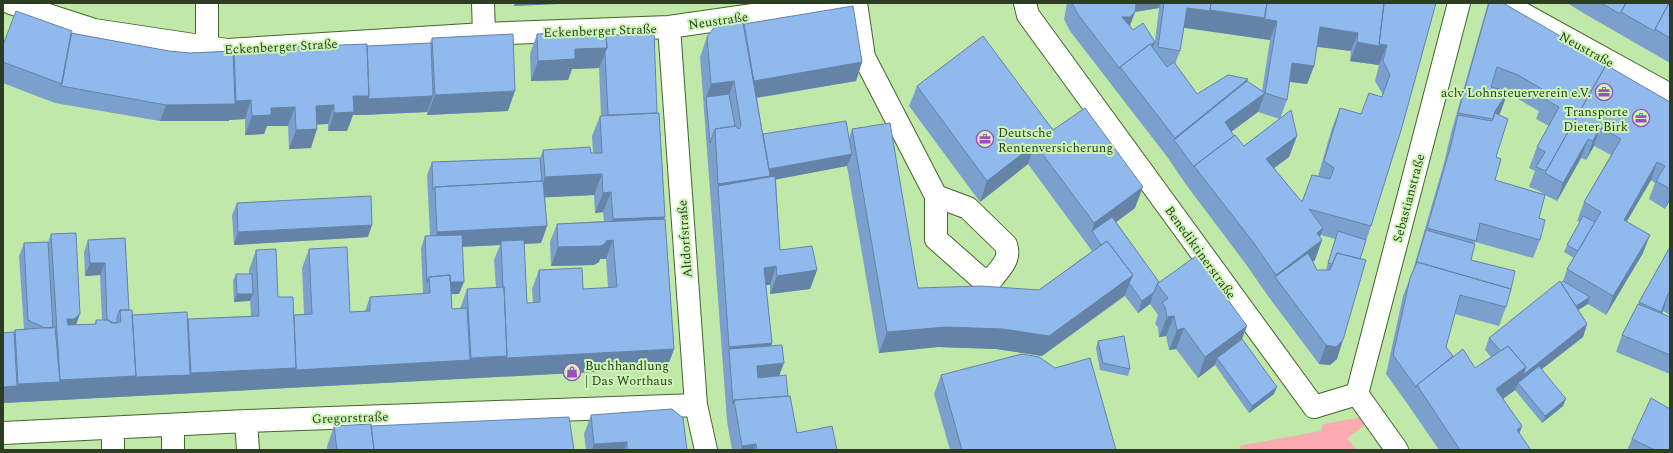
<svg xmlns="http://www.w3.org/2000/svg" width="1673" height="453" font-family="Spectral,serif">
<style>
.green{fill:#fcaab1}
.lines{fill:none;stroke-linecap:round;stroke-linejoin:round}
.minor-casing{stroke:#43662b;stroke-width:24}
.minor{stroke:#fff;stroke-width:22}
.wall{fill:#7ca0cd;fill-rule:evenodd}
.shaded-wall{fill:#6582a7}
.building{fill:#90baee;stroke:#6582a7}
.labels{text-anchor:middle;stroke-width:4;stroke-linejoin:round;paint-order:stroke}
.street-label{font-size:13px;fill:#2d3d23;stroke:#cdf5b5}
.poi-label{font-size:13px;fill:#2d3d23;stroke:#cdf5b5;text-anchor:end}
</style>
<rect width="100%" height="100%" fill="#c0e8a8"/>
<path class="green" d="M1368,416L1371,421L1347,438L1356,450H1242L1239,446L1321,431L1323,424Z"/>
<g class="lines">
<defs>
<path id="minor" d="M11,3L94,30L227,50L484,34L669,27L837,3
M207,3V47
M483,3L484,34
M856,3L864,57L936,196V239L979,277L986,279L993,278C1001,267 1011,259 1006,245L968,208L936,196
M1025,3L1028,15L1314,407L1357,394
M1503,3L1670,95
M669,27L696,405L706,450
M1357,394L1459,3
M1357,394L1397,450
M246,421L248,450
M3,433L246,421L696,405
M113,450V428
M173,450V425"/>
</defs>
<use href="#minor" class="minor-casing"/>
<use href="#minor" class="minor"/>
</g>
<path class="wall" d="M1067,3H1436L1371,226L1360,259L1337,359L1330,365L1319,364L1268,296L1245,263L1187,186L1168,158L1070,31L1064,19ZM1159,8L1155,41L1133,30L1130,26L1135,12ZM1184,28L1270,40L1262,91L1247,81L1248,79L1197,94L1175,64L1180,51ZM1317,47L1351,51L1350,61L1379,65L1375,81L1383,95L1382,97L1361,114L1340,108L1332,128L1318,176L1312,175L1302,202L1274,168L1289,157L1297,136L1280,119L1287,100L1290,82L1307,84L1314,66ZM1258,112L1280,119L1244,146L1234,136L1231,131ZM1321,235L1335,239L1326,270H1327H1317L1313,262L1315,260L1322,240L1320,237Z
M1488,3H1503L1606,65L1670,102V200L1665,209L1649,199L1655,183L1651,180L1627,221L1643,253L1606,315L1588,304L1578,310L1587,324L1583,337L1542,369L1563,406L1542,423L1515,390L1503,399L1522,426L1519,434L1531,450H1439L1409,406L1386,374L1403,296L1410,278L1413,270L1444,163L1451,133L1484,17ZM1507,94L1511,95L1539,111L1536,119L1549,126L1537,147L1529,168L1535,171L1529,187L1539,191L1544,194L1495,180L1499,115L1500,113ZM1594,146L1611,155L1584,202L1577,221L1580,222L1567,245L1564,252L1574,258L1567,269L1563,281L1561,283L1489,338L1485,350L1491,357L1475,368L1453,356L1446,347L1455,314L1499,326L1506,307L1471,260L1475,242L1533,258L1540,240L1539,218L1545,195L1557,201L1581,158L1586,160Z
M1567,3H1670V63L1585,14Z
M744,24L862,62L856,81L757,98L763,134L849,138L852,129L918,288L1039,290L1092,251L1028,164L980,202L909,106L917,86L1053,130L1135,208L1116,222L1159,282L1247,326L1242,339L1274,394L1249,413L1215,365L1198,378L1176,349L1169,350L1166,336L1159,337L1158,327L1155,324L1158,315L1150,304L1138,313L1125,296L1042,356L996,349L938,347L879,353L847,166L776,179L780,250L817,270L810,289L770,294V285H766L772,343L771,346L779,376L788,396L797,433L837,450H732L727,421L707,150L700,57L707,37Z
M71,33L169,51L190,53L233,51L234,49L367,46L430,43L432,38L508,111L427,115V112L362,115H353L347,131H328V124H317L311,148L289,149L288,126H267L264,134L245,135V119L229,120V121H160L55,103L3,83V45Z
M537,34L606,35L657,113L674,349L667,368L3,403L14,332L15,330L24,329L19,256L24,243L48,242L51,234L76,325L95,324L96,320H102L100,275L85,276L84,252L88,240L125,238L129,310L132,315L188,321V319L251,316L250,300L234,302L233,281L236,274H249V270L256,250L278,297L294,315L304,314L302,268L309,249L350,312L365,311L370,297L423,294L421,248L425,236L430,235L427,175L432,162L540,158L543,150L593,153L592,136L600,116H601L599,68L572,69L568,80L531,81L530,54ZM594,195L595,213L603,212L604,221L557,224L550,242L551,266L594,265L599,262L600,259H606L608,288L583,289L539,270L532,289L533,303H527L524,244L541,243L547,226L545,197ZM500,245L494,260L496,288L467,289L460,309H452L451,294H459L462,247Z
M237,203L368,237L234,245L232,215Z
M1670,247V315L1663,311L1662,313L1670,317V374L1616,352L1622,335L1639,302Z
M1098,341L1130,369L1128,376L1100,370L1096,348Z
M941,375L1116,450H950L934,394Z
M591,415L687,450H586L584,434Z
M334,426H371L574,450H327V446Z
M1632,439L1670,450H1627Z"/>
<path class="shaded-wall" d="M515,3H581L514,6Z
M1131,3H1161L1159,8L1127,13Z
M1187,8L1210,11V10L1265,18L1277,21L1270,40L1181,27Z
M1135,12L1128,30L1122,17Z
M1320,27L1358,33L1351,51L1313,46Z
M1155,42L1148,60L1121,68Z
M1357,42L1379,46V44L1387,45L1379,65L1350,61Z
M607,48L599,68L572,69L568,80L531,81L538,61L575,49Z
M862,62L856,81L747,99L754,81Z
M1292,63L1314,66L1307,84L1285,81Z
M1248,79L1240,100L1174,140L1175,138Z
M734,81L727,101L706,97L711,84Z
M515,91L508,111L427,115L435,95Z
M1508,92L1500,113L1489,130L1495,111Z
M1265,93L1258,112L1219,141L1225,122Z
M353,96H369L362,115H353L347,131H328L334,113Z
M433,96L427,112L362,115L368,99Z
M251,100L245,119L229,120V121H160L166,105L235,104L236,101Z
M334,105L328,124L310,125L316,106Z
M295,107L288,126H267L264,134L245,135L252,116L271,108Z
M1600,127L1594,146L1586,160L1593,141Z
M317,129L311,148L289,149L296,130Z
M1297,136L1289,157L1259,179L1266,159Z
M1588,139L1581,158L1557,201L1563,183Z
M1035,144L1028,164L980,202L987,181Z
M852,154L847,166L768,181L718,186V184L765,170Z
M1657,162L1651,180L1617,238L1624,220Z
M602,174L594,195L435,203L542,185L545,177Z
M1143,187L1135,208L1096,237L1092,231L1094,223Z
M611,192L603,212L595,213L603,193Z
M1670,196V200L1665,209Z
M665,217L658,237L605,240L613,219Z
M372,225L368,237L234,245L238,232Z
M547,226L541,243L501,245V241L500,245L431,248L437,232Z
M1323,228L1317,244L1322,240L1315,260L1281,286L1275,277L1276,275L1317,233Z
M1650,235L1643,253L1606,315L1613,296Z
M613,240L606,259H600L599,262L594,265L551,266L558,247Z
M90,263H105L100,275L85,276Z
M776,266L770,285L757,286L764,268Z
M817,270L810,289L770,294L777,276Z
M1133,275L1125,295L1042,356L996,349L938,347L879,353L887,332Z
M430,282H464L459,294L429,295L430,293Z
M1154,292L1150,304L1138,313L1142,301Z
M1669,292L1663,311L1654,330L1661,312Z
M237,294H253L250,301L234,302Z
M1590,297L1588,304L1570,315L1572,308Z
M80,314L73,334L67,339V319Z
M1174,316L1166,336L1159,337L1167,317Z
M1587,324L1583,337L1520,386L1518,383L1515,390L1489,409L1496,389Z
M1247,326L1239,346L1217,358L1215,365L1198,378L1205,357Z
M1184,328L1176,349L1169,350L1177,330Z
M1343,340L1337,359L1330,365L1319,364L1326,345Z
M772,343L765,362L729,349V347Z
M674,349L667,368L3,403V387L17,386L18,384L60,382V380L136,376L190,375L191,373L470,360L471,358Z
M784,363L778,379L751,382L757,366Z
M1277,387L1274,394L1249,413L1252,406Z
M1566,399L1563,406L1542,423L1545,416Z
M1522,426L1515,446L1517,430Z
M627,442L624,450H592L594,444Z
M756,444L754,450H741L742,446Z"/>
<path class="building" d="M1072,3H1136L1135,12L1130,17H1122L1133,30L1143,23L1155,42L1150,45V44L1120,67V69L1077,13Z
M1164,3H1211L1210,11L1187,8L1180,51L1158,47Z
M1211,3H1267L1265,18L1210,10Z
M1267,3H1384L1379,46L1357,42L1358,33L1320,27L1314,66L1292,63L1287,100L1265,93L1277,21L1264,19Z
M1384,3H1436L1402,127L1371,226L1309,209L1323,228L1317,233L1322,240L1276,275L1253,242L1194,166L1235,135L1244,146L1291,110L1297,136L1266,159L1302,202L1312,175L1330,179L1334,168L1324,161L1340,108L1361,114L1369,93L1382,97L1390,75L1383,61L1387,45L1379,44Z
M1489,3H1503L1607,63L1546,171L1536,167L1545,152L1537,147L1559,107L1543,98L1547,92L1518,75L1497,67L1491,87L1508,92L1495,111L1493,119L1458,113Z
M1601,3H1626L1620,14Z
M1626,3H1669L1654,31L1621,12Z
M1669,3H1670V38L1655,29Z
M853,6L862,62L754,81L744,24Z
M16,11L72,31L62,84L3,62V45Z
M743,23L770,176L718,184L715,129L735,126L739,129L741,125L734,81L711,84L707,37L715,26Z
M606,31L607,48L575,49V59L538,61L537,34Z
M71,33L169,51L190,53L233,51L235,104L166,105L61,86Z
M654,33L657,113L608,115L605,52L607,48L606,35Z
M513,34L515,91L435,95L432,38Z
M983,36L1053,130L1085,108L1143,187L1094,223L1035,144L987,181L917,86Z
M431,43L433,96L368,99L369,96L367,46Z
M367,44L369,96H353L354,112L334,113V105L316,106L317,129L296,130L295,107L271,108V115L252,116L251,100L236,101L234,49Z
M1150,44L1167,67L1174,62L1197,94L1228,75L1248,79L1175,138L1120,67Z
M1606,65L1670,102V189L1656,181L1665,166L1657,162L1624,220L1650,235L1613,296L1567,269L1601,212L1584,202L1621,139L1600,127L1593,141L1588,139L1563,183L1545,173Z
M1247,81L1265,93L1225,122L1234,136L1194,166V167L1174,140Z
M729,94L735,126L715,129L710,143L706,97Z
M659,113L665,217L613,219L611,192L603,193L602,174L545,177L543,150L590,147L591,153H602L600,116Z
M1495,113L1508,119L1496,157L1501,159L1495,180L1545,195L1539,218L1545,220L1540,240L1480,223L1476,241L1427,228L1451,145L1458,115L1492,121Z
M846,121L852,154L769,169L763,134Z
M890,123L918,288L981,286L1039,290L1107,241L1133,275L1049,336L1003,329L946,327L887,332L852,129Z
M540,158L542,181L435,187L433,190L432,162Z
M775,176L780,250L812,246L817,270L777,276L776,266L764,268L772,343L729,347L718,186Z
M543,181L547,226L437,232L435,187Z
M371,196L372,225L238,232L237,203Z
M1583,216L1595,222L1578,251L1567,245Z
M1112,217L1159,282L1157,284L1154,292L1142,301L1129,283L1133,275L1107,241L1101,245L1092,231Z
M665,219L674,349L506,358L507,356L504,287H503L501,241L524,240L527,303L540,302L539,270L582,268L583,289L617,287L613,240L606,241V243L601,246L558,247L557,224Z
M1426,230L1475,244L1471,260L1515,271L1511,289L1417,262L1416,263Z
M1338,231L1366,240L1360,259L1337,253L1332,264L1328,263Z
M76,233L80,314L74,319H67L68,325L96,324V320H108L111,323L121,322L120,310H132L136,376L60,380L51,234Z
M462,235L464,282H450V275L429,277L427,283L425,236Z
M125,238L129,310H120L117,318V323H114L108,320H107L105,263H90L88,240Z
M48,242L53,328H45L28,320L24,243Z
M347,247L350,312L370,311V297L430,293L429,277L450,275L452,309L467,308L470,360L296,370V368L294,315L312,314L309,249Z
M1670,247V293L1669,292L1661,312L1639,302Z
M276,249L278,297H293L296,368L191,373L188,319L259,316L256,250Z
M1308,253L1317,270H1330L1337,253L1366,260L1343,340L1336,347L1326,345L1275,277Z
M1196,256L1247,326L1205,357L1184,328L1177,330L1174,316L1167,317L1165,307L1162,303L1168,298L1157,284Z
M1417,262L1511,289L1506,307L1460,295L1446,347L1453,356L1417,385L1416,387L1393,355L1410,278Z
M236,274H252L253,294H237Z
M1560,281L1587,324L1523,375L1526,367L1508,346L1501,351L1489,338Z
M1563,281L1590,297L1576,306L1561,283Z
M504,287L507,356L471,358L467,289Z
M1638,304L1670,317V355L1622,335Z
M187,312L190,375L135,377L136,376L132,315Z
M55,327L60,382L18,384L15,330Z
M14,332L17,386L3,387V333Z
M1124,336L1130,369L1103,363L1098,341Z
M1242,339L1277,387L1252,406L1217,358Z
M782,345L784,363L757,366L758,378L786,375L788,396L734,400L733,404L729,349Z
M1508,346L1526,367L1496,389L1522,426L1517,430L1531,450H1460L1417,385L1463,349L1475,368Z
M1022,354L1039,357L1055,368L1090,358L1116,450H962L941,375Z
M1539,366L1566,399L1545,416L1518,383Z
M790,396L797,433L832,426L837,450H757L756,444L742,446L734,400Z
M1651,398L1670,409V450H1655L1632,439Z
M672,409L683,418L687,450H627V442L594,444L591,415Z
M569,417L574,450H374L371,426Z
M371,424L374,450H337L334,426Z"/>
<defs>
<symbol id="office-ring" viewBox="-11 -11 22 22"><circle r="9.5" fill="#cdf5b5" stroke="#9c4ebf" stroke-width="1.5"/><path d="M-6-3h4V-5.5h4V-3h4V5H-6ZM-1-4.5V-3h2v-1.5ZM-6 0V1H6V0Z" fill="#9c4ebf"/></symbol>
<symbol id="shop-ring" viewBox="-11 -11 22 22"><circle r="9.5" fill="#cdf5b5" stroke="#9c4ebf" stroke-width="1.5"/><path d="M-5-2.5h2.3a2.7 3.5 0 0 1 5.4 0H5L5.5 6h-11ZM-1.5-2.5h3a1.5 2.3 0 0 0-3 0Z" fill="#9c4ebf"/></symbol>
</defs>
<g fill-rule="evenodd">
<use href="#office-ring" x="1594" y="82" width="20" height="20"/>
<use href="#office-ring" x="1631" y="108" width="20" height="20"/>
<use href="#office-ring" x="975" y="129" width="20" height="20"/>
<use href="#shop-ring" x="562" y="362" width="20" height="20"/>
</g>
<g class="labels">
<g class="street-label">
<text transform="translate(718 20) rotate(-8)" y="5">Neustraße</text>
<text transform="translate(600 30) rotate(-2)" y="5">Eckenberger Straße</text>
<text transform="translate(281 46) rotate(-3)" y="5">Eckenberger Straße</text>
<text transform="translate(1587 49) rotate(29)" y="5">Neustraße</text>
<text transform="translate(1408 198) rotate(-75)" y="5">Sebastianstraße</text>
<text transform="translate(684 239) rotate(-94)" y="5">Altdorfstraße</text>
<text transform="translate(1201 252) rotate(54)" y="5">Benediktinerstraße</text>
<text transform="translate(350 417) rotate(-2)" y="5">Gregorstraße</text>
</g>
<g class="poi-label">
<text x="1591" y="97">aclv Lohnsteuerverein e.V.</text>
<text x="1628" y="116">Transporte<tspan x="1628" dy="15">Dieter Birk</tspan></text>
<text x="998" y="137" text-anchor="start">Deutsche<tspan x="998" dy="15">Rentenversicherung</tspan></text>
<text x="585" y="370" text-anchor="start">Buchhandlung<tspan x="585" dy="15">| Das Worthaus</tspan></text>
</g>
</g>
<rect width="1673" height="453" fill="none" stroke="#2d3d23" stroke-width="8"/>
</svg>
